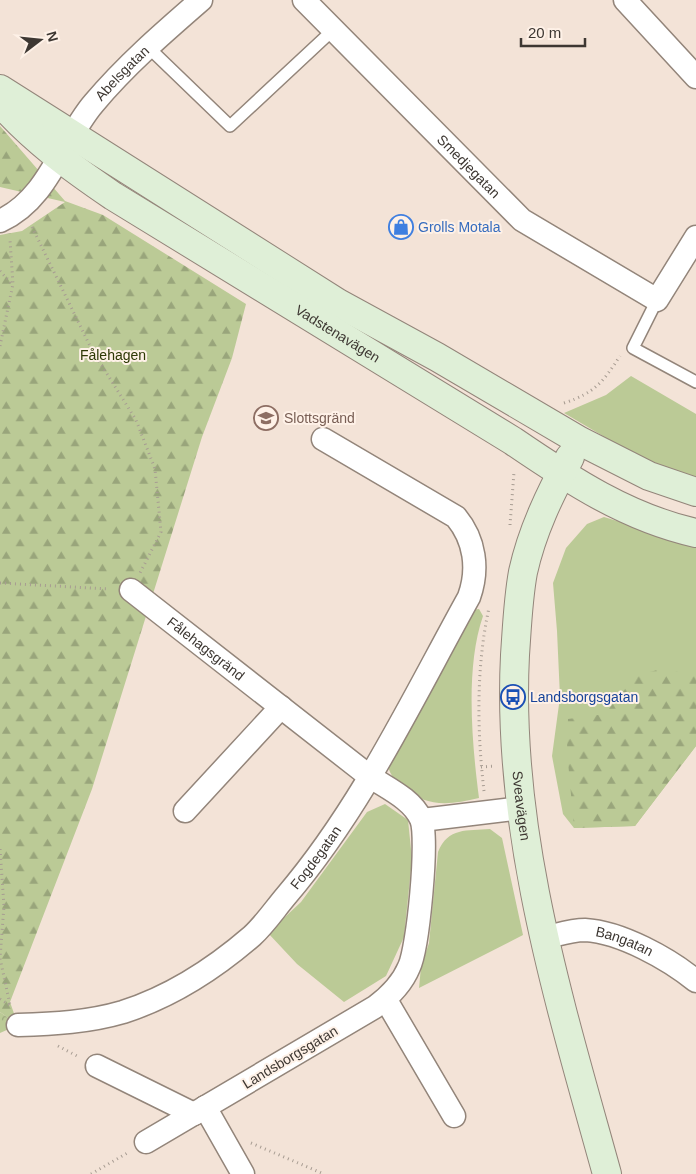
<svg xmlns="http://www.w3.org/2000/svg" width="696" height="1174" font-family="Arial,sans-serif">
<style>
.green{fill:#bbca96}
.forest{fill:url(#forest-firs)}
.park{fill:url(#park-crowns)}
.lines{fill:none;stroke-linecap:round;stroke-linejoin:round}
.lane-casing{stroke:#93857a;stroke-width:14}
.street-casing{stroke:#93857a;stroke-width:25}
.secondary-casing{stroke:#93857a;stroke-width:30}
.path{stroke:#a79c92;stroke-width:3;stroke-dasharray:1 4;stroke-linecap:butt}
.lane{stroke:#fff;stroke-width:11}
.street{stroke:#fff;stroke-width:22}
.secondary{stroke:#dfefd7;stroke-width:28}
.labels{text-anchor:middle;stroke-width:4;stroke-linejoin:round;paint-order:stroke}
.street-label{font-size:14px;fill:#3d3732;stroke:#fef1e7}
.shop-label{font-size:14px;fill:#366cbe;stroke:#fef1e7;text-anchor:start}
.park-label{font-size:14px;fill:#2d3805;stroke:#fef1e7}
.education-label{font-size:14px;fill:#785e54;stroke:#fef1e7;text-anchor:start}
.transit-label{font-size:14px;fill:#164399;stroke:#fef1e7;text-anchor:start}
</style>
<defs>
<pattern id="forest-firs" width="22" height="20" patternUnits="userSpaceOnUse" patternTransform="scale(1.25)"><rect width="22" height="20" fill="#bbca96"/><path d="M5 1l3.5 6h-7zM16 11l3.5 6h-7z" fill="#99a57b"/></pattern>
<pattern id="park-crowns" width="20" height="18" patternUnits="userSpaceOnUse" patternTransform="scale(1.25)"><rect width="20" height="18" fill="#bbca96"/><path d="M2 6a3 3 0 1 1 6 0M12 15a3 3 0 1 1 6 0" fill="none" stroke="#99a57b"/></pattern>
</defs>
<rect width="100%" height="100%" fill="#f3e3d7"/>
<path class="green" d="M631,376L696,414V479L647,462L564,413L606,395Z
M604,517L696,545V746L635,826L574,828L563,814L552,756L560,697L557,631L553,583L566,548L587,524Z
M479,609L483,616C465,668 472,744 479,798C449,805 426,808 402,786C393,779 388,772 387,760L471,610Z
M385,804L408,820L412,859L404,937L386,976L344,1002L297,964L268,933L301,902L367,812Z
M490,829L502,838L523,935L419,988L421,967L429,943L438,852C448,827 467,831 490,829Z"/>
<path class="forest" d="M0,126L65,201L103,215L246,304L232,358L202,437L92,789L10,1002L18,1025L0,1012V235L22,231L65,202L0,187Z
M661,669L696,675V746L635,826L574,828L567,750L568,719L605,714L635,676Z"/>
<path class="park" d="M0,1012L18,1025L0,1033Z"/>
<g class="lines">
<defs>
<path id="lane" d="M147,46L230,126L333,30
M657,300L633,348L696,382"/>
<g id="street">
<path id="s1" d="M304,0L522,220L657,300L696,237"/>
<path d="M625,0L696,77"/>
<path id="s2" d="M0,221C49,199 62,140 94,103C126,65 163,33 201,0"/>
<path id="s3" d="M131,590L369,776C387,788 412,799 421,819C429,837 418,949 409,967C402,984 390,996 375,1007L146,1142"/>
<path d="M185,811L281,707"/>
<path d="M422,820L522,808"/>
<path id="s4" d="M543,938C557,935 571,930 585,930C621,932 669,959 696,981"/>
<path d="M386,1000L454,1116"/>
<path id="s5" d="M18,1025C54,1024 89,1022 123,1012C170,997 215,968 252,936C265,924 275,909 286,896C362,807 413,698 469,597C479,569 475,540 456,517L323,439"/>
<path d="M97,1066L194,1114"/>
<path d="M205,1107L243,1174"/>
</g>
<g id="secondary">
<path d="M0,89L338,303L437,357L580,441L649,476L696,492"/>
<path id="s6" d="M0,102C33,140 72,168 113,196L513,441C570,480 628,518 696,533"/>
<path id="s7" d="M570,457C550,494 532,531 523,572C518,599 517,627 515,655C506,833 560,1004 607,1174"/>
</g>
</defs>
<use href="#lane" class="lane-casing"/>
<use href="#street" class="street-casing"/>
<use href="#secondary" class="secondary-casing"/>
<path class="path" d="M32,227L92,350L136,420L155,469L161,532L140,573
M0,271L12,284
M0,346L13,284L10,240
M564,403C595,393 603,382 620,356
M510,525L514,472
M0,583L109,589
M481,767L495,766
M484,791C477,731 476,667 489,608
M0,849L4,906L0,958L10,1005
M0,999L11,1006
M58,1046L79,1057
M251,1143L324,1174
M91,1174L129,1152"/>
<use href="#lane" class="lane"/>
<use href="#street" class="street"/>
<use href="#secondary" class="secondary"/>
</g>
<defs>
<symbol id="shop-ring" viewBox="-11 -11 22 22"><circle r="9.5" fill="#fef1e7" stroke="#3f7fe0" stroke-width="1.5"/><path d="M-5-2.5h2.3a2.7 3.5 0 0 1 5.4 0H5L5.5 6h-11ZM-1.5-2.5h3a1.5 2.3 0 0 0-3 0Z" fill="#3f7fe0"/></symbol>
<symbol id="school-ring" viewBox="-11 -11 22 22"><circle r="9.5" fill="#fef1e7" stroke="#8d6e63" stroke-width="1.5"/><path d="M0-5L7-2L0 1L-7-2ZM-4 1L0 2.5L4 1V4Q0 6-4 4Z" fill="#8d6e63"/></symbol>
<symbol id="bus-ring" viewBox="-11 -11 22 22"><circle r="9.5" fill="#fef1e7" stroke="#1a4fb4" stroke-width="1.5"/><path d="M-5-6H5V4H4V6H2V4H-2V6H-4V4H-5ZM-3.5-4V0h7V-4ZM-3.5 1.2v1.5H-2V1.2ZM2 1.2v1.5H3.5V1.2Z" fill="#1a4fb4"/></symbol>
</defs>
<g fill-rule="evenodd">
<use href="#shop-ring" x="387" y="213" width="28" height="28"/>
<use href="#school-ring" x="252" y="404" width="28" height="28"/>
<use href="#bus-ring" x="499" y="683" width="28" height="28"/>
</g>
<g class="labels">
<g class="street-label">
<text dy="5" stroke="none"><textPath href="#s2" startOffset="194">Abelsgatan</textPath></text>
<text dy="5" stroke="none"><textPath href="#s1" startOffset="234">Smedjegatan</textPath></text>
<text dy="5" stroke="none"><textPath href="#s6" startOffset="411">Vadstenavägen</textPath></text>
<text dy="5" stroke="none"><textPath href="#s3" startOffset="95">Fålehagsgränd</textPath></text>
<text dy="5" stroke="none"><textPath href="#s7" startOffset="359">Sveavägen</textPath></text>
<text dy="5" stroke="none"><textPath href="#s5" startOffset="358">Fogdegatan</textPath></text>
<text dy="5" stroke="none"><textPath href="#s4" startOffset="84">Bangatan</textPath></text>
<text transform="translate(290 1057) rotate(-31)" y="5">Landsborgsgatan</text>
</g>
<g class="shop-label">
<text x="418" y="232">Grolls Motala</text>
</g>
<g class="park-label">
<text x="113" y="360">Fålehagen</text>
</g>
<g class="education-label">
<text x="284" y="423">Slottsgränd</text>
</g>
<g class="transit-label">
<text x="530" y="702">Landsborgsgatan</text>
</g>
</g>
<g transform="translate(40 40) rotate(74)" stroke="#fef1e7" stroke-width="4" paint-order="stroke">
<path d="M0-4L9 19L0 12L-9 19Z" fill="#3d3732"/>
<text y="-8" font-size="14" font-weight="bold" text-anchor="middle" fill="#3d3732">N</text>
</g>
<path d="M521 38v8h64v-8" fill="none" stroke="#3d3732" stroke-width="2.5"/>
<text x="528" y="38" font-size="15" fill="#3d3732" stroke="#fef1e7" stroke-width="4" paint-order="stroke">20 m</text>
</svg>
